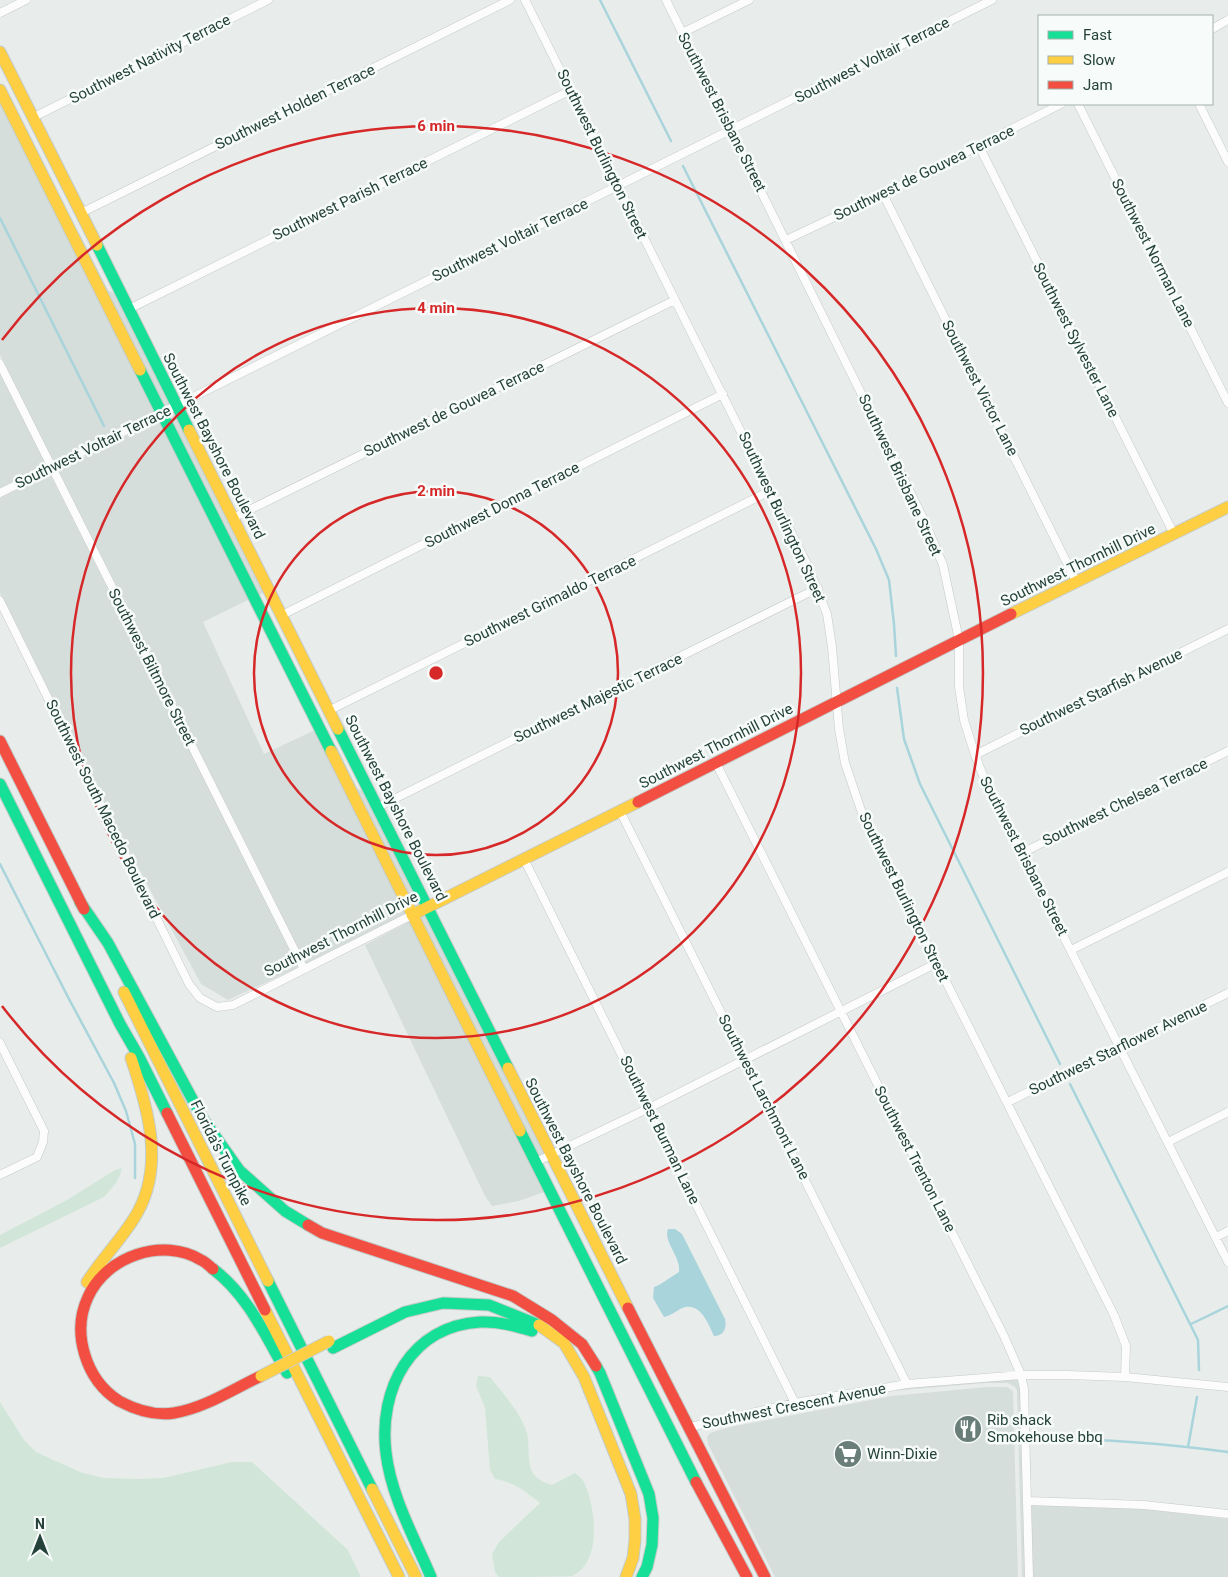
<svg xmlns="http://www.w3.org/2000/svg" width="1228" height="1577" font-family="Roboto,sans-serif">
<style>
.built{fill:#d6dedb}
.green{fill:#d1e6d8}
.water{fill:#a9d4db}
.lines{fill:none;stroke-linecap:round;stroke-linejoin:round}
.stream{stroke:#a9d4db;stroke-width:2.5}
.street-casing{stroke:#c5cac8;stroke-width:9}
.fast-casing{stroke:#c3cbc8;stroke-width:13}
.slow-casing{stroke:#c3cbc8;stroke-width:13}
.jam-casing{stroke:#c3cbc8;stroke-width:13}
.street{stroke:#fcfcfc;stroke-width:8}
.fast{stroke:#16e098;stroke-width:11}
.slow{stroke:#ffcf43;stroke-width:11}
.jam{stroke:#f24e42;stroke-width:11}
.slow-bridge-casing{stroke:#c3ccc9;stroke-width:13;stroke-linecap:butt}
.slow-bridge{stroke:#ffcf43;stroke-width:11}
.ring{fill:none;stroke:#d62828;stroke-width:2.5}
.labels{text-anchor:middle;stroke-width:5;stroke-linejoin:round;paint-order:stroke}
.street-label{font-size:15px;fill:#24423a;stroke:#f7fbf9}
.poi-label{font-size:15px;fill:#24423a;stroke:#f7fbf9;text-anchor:start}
.centre{fill:#d62828;stroke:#f7fbf9;stroke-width:2.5}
.ring-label{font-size:15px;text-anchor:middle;font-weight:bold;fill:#d62828;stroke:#f7fbf9;stroke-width:5;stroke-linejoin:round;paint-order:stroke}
</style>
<rect width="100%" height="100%" fill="#e8edeb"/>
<path class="built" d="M0,99L156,411L54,463L0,355Z
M76,231L79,233L108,290L115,294L170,404L164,408Z
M0,373L47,466L0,489Z
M174,412L265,592L257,596L168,416Z
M160,419L250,599L203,622L264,754L315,730L407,913L306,964L58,470Z
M50,474L299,967L228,1000L201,984L92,782L0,593V498Z
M333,744L337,747L357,788L362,791L420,906L414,909Z
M424,914L545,1153L538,1156L418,917Z
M410,921L547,1191L519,1201L492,1206L485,1196L365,945Z
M1018,1379L1020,1390L1025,1577H1022L1017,1391L1015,1387L1008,1383H986L892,1391L735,1422L796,1407L908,1388Z
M986,1387H1007L1013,1391L1018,1577H775L708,1444L707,1437L710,1433L730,1427L892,1396Z
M1031,1505L1143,1509L1228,1519V1577H1032Z"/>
<path class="green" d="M122,1168C120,1180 112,1188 104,1197L0,1248V1235L67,1200L115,1170Z
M478,1376L490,1377C501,1391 514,1405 522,1421C524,1426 528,1433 528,1439C530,1462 525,1477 552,1485L575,1473C579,1476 584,1480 585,1485C596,1509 602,1563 572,1576C563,1577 512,1577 499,1577L495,1572L492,1554L499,1542L540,1503C525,1491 513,1482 495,1479L490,1470L485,1408L476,1386Z
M0,1402L24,1440L36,1452L80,1472L104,1478L138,1479L163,1478L232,1462H252L348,1550L361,1577H0Z"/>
<path class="water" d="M668,1229H675L682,1234L725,1319C727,1328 724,1336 714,1336C708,1323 700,1301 682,1308C676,1311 672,1315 664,1317L653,1298L654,1287L659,1285L679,1272C681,1256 663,1243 668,1229Z"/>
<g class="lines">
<path class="stream" d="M600,0L671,141
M683,166L876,549L889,580L894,624L896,656
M0,218L104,426
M897,688L904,739L920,784L1060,1064
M0,864L69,999L114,1083L126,1111L135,1144V1178
M1070,1084L1198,1340L1199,1370
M1191,1324L1228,1306
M1047,1439C1108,1439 1168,1444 1228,1452
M1188,1447L1197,1397"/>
<defs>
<path id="street" d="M525,0L807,564L827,614L832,647L839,729L845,763L864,819L1114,1315L1126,1346L1125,1377
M666,0L925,522L943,565L959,640V687L964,720L975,755L986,783L1228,1262
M0,13L26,0
M1212,29L1228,20
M682,33L749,0
M1078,104L1228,403
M1199,104L1228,162
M32,118L268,0
M979,146L1174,534
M883,194L1077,583
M81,213L510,0
M786,240L883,194L1061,104
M129,309L571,90
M0,364L304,969
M0,493L992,0
M233,518L675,300
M0,601L189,984L200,998L217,1007L233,1005L412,915
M282,615L723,394
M330,710L770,491
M975,755L1228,629
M716,763L1004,1336L1021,1375L1024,1389L1029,1577
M378,807L818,588
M620,811L907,1384
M1022,853L1228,751
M524,859L795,1403
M1071,950L1228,872
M0,1043L44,1131L43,1142L37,1157L0,1175
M1008,1102L1228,993
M1168,1142L1228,1112
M536,1162L649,1108L937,963
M1216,1237L1228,1231
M690,1427L795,1403L907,1384L1021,1375H1067L1125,1377L1228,1387
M1027,1501L1144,1505L1228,1514"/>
<path id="fast" d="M97,245L189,430
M140,370L331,751
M338,729L508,1068
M0,784L120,1024L139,1057L167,1113
M80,902L108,943L203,1119L239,1170L285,1211L308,1225
M520,1131L696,1482
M213,1269C248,1295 266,1337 287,1373
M268,1281L372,1489
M333,1348L405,1312L443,1303L489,1305L539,1325
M596,1366L600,1373L649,1494L653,1518L652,1545L647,1567L642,1577
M431,1577C414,1537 391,1496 386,1453C378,1389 411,1326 480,1322C498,1321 515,1326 532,1331"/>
<path id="slow" d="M0,52L97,245
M0,90L140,370
M189,430L338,729
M1011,614L1228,507
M331,751L520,1131
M412,915L638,802
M124,992L268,1281
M508,1068L628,1308
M87,1282C101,1260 119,1242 133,1220C166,1170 149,1111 131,1058
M265,1310L399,1577
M539,1325L564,1343L584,1377L631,1494L635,1519V1540L633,1558L626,1577
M372,1489L416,1577"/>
<path id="jam" d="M0,741L84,909
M638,802L1011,614
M167,1113L265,1310
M308,1225L322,1233L513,1296L552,1320L582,1344L596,1366
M213,1269C209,1266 206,1262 201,1260C163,1237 106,1256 88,1297C71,1333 86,1380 119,1401C136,1410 155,1416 174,1413C205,1408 233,1389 261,1376
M628,1308L765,1577
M696,1482L747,1577"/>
</defs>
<use href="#street" class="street-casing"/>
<use href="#fast" class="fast-casing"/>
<use href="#slow" class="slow-casing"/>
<use href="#jam" class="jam-casing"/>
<use href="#street" class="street"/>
<use href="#fast" class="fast"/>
<use href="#slow" class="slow"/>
<use href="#jam" class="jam"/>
<defs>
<path id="slow-bridge" d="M261,1376L329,1341"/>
</defs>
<use href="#slow-bridge" class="slow-bridge-casing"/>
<use href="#slow-bridge" class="slow-bridge"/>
</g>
<g class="ring">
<circle cx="436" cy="673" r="182"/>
<circle cx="436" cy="673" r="365"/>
<path d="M2 340A547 547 0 1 1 2 1006"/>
</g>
<defs>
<symbol id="restaurant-disc" viewBox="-11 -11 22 22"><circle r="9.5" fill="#697e78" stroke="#f7fbf9"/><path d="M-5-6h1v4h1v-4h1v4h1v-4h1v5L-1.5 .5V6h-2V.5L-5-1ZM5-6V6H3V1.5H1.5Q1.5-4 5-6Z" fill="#fff"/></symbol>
<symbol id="supermarket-disc" viewBox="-11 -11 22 22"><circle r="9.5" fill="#697e78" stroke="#f7fbf9"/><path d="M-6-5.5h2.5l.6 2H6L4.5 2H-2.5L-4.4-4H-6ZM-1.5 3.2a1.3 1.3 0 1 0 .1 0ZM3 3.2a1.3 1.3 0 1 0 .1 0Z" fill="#fff"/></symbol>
</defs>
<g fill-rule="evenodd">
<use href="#restaurant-disc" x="952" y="1413" width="32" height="32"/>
<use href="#supermarket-disc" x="832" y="1438" width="32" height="32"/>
</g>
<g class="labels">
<g class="street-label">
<text transform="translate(150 59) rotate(-27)" y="5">Southwest Nativity Terrace</text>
<text transform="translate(872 60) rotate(-27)" y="5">Southwest Voltair Terrace</text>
<text transform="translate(295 107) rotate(-26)" y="5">Southwest Holden Terrace</text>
<text transform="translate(722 112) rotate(63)" y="5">Southwest Brisbane Street</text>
<text transform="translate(602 154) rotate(64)" y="5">Southwest Burlington Street</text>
<text transform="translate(924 173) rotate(-26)" y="5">Southwest de Gouvea Terrace</text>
<text transform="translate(350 199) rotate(-26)" y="5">Southwest Parish Terrace</text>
<text transform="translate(510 240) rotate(-26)" y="5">Southwest Voltair Terrace</text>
<text transform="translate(1153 253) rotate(63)" y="5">Southwest Norman Lane</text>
<text transform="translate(1076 340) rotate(63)" y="5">Southwest Sylvester Lane</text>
<text transform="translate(980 388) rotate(63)" y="5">Southwest Victor Lane</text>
<text transform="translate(454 409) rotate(-26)" y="5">Southwest de Gouvea Terrace</text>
<text transform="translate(214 446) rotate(63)" y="5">Southwest Bayshore Boulevard</text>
<text transform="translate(93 447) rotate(-26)" y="5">Southwest Voltair Terrace</text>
<text transform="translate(900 475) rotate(65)" y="5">Southwest Brisbane Street</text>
<text transform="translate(502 505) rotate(-27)" y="5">Southwest Donna Terrace</text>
<text transform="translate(782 517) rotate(65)" y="5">Southwest Burlington Street</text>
<text transform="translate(1078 565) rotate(-26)" y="5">Southwest Thornhill Drive</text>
<text transform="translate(550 601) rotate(-26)" y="5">Southwest Grimaldo Terrace</text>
<text transform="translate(152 667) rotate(63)" y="5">Southwest Biltmore Street</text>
<text transform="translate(1101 692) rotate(-26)" y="5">Southwest Starfish Avenue</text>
<text transform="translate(598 698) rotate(-26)" y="5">Southwest Majestic Terrace</text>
<text transform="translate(716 746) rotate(-27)" y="5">Southwest Thornhill Drive</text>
<text transform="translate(1125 802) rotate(-26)" y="5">Southwest Chelsea Terrace</text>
<text transform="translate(396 808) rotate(63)" y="5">Southwest Bayshore Boulevard</text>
<text transform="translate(103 809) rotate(64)" y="5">Southwest South Macedo Boulevard</text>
<text transform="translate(1024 856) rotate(63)" y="5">Southwest Brisbane Street</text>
<text transform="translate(904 897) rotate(64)" y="5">Southwest Burlington Street</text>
<text transform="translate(341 934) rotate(-27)" y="5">Southwest Thornhill Drive</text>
<text transform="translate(1118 1048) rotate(-26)" y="5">Southwest Starflower Avenue</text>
<text transform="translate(764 1097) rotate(63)" y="5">Southwest Larchmont Lane</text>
<text transform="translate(660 1130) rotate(64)" y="5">Southwest Burman Lane</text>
<text transform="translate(221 1153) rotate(63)" y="5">Florida's Turnpike</text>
<text transform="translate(915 1159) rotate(63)" y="5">Southwest Trenton Lane</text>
<text transform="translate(576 1171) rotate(63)" y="5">Southwest Bayshore Boulevard</text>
<text transform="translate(794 1406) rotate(-11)" y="5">Southwest Crescent Avenue</text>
</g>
<g class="poi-label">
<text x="987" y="1425">Rib shack<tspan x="987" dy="17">Smokehouse bbq</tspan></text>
<text x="867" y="1459">Winn-Dixie</text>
</g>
</g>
<circle cx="436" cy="673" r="8" class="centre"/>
<g class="ring-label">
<text x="436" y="131">6 min</text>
<text x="436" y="313">4 min</text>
<text x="436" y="496">2 min</text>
</g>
<rect x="1038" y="15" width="175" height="90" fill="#f7fbf9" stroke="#a3b1ad"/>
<rect x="1048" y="31" width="25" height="8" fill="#16e098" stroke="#a3b1ad"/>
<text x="1083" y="40" font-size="15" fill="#24423a">Fast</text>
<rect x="1048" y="56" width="25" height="8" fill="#ffcf43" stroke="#a3b1ad"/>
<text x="1083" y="65" font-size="15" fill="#24423a">Slow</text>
<rect x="1048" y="81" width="25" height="8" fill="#f24e42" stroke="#a3b1ad"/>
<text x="1083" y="90" font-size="15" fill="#24423a">Jam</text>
<g transform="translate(40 1537)" stroke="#f7fbf9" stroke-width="4" paint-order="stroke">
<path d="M0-4L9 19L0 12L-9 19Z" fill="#24423a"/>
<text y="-8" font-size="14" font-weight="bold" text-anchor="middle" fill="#24423a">N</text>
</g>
</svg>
